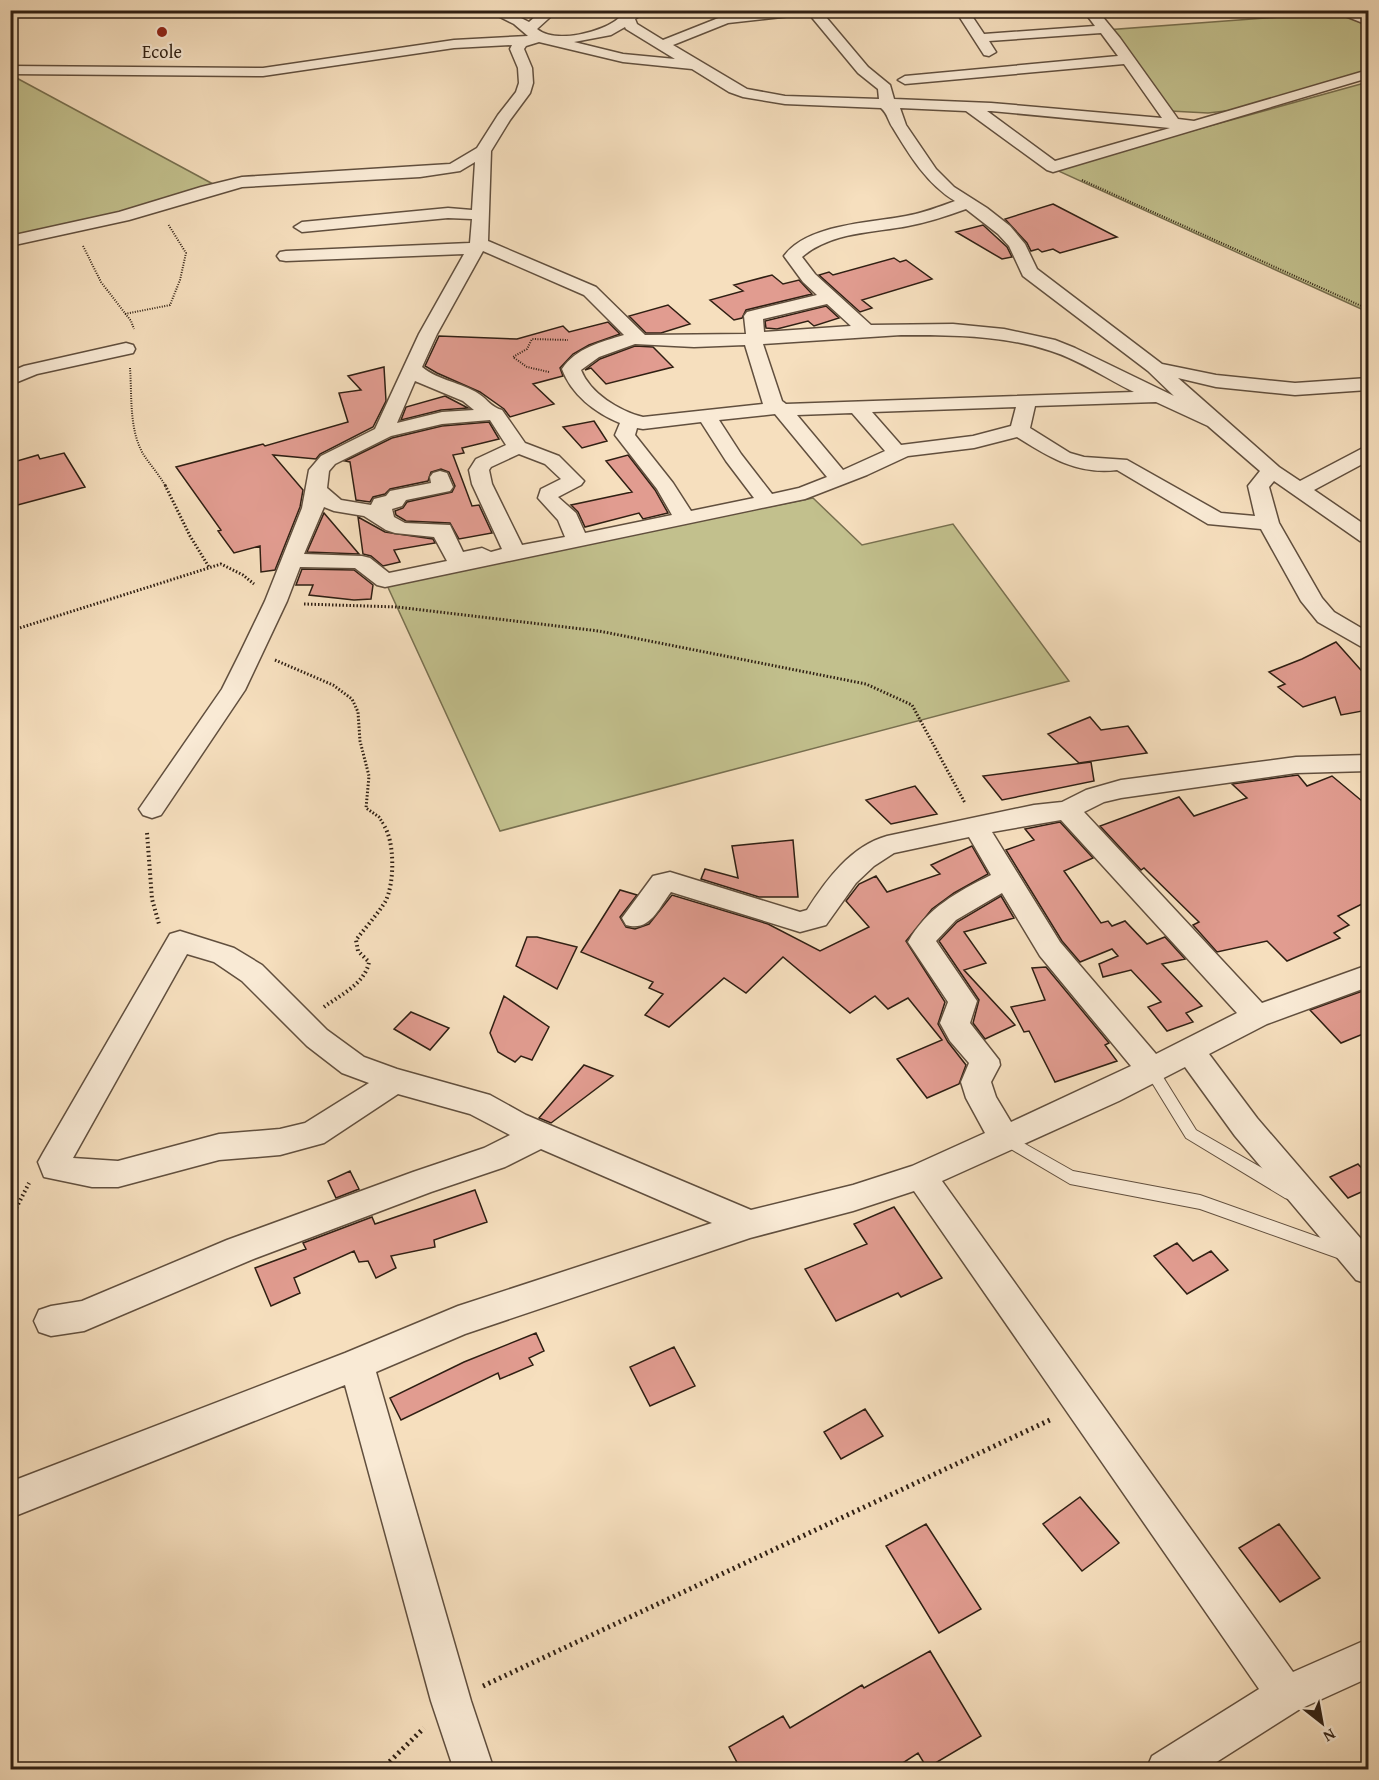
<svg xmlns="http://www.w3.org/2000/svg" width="1379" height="1780" font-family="'Gentium Book Plus',serif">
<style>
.green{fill:#c2c08d;stroke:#787050;stroke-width:1.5}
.building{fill:#e19c90;stroke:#2f1f13;stroke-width:1.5}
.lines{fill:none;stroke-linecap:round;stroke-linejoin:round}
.lane-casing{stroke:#614f3e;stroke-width:2}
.street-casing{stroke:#614f3e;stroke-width:3}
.path-far3{stroke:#2f1f13;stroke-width:2;stroke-dasharray:1 1.5;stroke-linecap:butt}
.path-far2{stroke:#2f1f13;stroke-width:3;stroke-dasharray:1.5 2;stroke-linecap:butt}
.path-far1{stroke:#2f1f13;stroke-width:4;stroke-dasharray:1.5 3;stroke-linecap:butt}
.path{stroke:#2f1f13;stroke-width:5;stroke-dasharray:2 4;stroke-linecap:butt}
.lane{fill:#f9ead5;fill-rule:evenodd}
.street{fill:#f9ead5;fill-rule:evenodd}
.poi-dot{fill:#8f2418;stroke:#f9ead5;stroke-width:2}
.labels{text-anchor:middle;stroke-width:4.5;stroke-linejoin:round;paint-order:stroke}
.far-poi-label{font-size:18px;fill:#2f1f13;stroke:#f9ead5}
</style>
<rect width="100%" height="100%" fill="#f6dfbe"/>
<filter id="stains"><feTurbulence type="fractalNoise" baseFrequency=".00333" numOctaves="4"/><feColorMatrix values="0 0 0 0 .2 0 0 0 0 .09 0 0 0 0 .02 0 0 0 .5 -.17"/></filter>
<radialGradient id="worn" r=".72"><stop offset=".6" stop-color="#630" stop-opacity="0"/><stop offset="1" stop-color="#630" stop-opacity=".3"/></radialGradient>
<path class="green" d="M1311,11H1368V72L1234,110L1208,113L1170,111L1106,30L1280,17Z
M11,75L213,184L158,206L11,238Z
M1368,82V312L1054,169Z
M813,498L862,545L953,524L1069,681L500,831L386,583Z"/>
<path class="building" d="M1053,204L1117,237L1060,253L1053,249L1042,252L1038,249L1031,251L1027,243L1005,219Z
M983,225L1007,247L1012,257L1002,259L956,232Z
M894,258L900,262L906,260L932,279L862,300L872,308L860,312L819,275L829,272L833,275Z
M772,275L783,284L799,280L812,294L746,310L742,318L734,320L710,300L743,291L734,285Z
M668,305L690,324L661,333H646L629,316Z
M826,306L839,318L814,326L808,321L777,329L766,328L765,321Z
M608,322L620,334L589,345L573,354L560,368L563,376L533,384L554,404L510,417L504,409L480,392L437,373L425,366L439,336L517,339L563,326L569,332Z
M635,346L653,347L673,367L606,384L591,368L585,370L600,359Z
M384,367L386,401L373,427L320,454L316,459L273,455L303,490L300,507L275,570L261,572L260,546L234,553L218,531L221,530L176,467L263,444L265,446L348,422L339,393L361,390L348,376Z
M445,396L468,408L441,410L401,420L406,407Z
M594,421L607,441L582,448L563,427Z
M489,422L499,439L462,448L464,453L453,455L472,506L479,505L492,533L459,539L450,523L406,521L396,515L395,511L403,508L407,502L452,492L455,486L449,472L441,469L431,472L428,481L390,489L385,494L373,497L370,502L356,500L350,462L345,461L392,438L442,426Z
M64,453L85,487L10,507V463L38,455L40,459Z
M628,455L655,490L668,513L643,519L639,513L585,527L578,512L571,505L632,492L606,461Z
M324,513L359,554L307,552Z
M358,517L385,532L433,539L435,543L394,550L400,562L383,566L371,556L363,554Z
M302,569L354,570L373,585L371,599L354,600L309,595L313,585H296Z
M1336,642L1368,678V710L1341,715L1335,697L1303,707L1278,687L1285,684L1269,672L1302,659Z
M1090,717L1101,730L1128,726L1147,753L1079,763L1048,734Z
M1091,762L1094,781L1002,800L983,776Z
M1298,775L1307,786L1332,776L1368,806V901L1338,916L1349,925L1334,933L1340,938L1287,961L1267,941L1217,952L1193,925L1199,922L1144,868L1141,870L1100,826L1179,797L1194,816L1247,798L1232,784Z
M915,786L937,814L891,824L866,800Z
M1060,822L1093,858L1064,871L1101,923L1108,921L1112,926L1125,921L1147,944L1165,937L1185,959L1162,964L1202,1006L1186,1013L1193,1022L1167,1031L1148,1007L1161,1002L1131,970L1103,977L1099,964L1118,956L1112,949L1080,962L1062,941L1006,850L1034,840L1025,829Z
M793,840L798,897H759L701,879L705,869L738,878L732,846Z
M972,846L988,874L954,893L932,909L906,941L945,1002L938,1024L948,1042L966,1065L959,1084L927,1098L897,1059L942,1040L908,998L888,1009L875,996L850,1013L783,957L746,993L724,978L669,1027L645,1015L663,994L649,988L653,982L581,952L620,890L637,895L620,917L626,927L635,929L649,924L672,895L768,924L820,951L869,927L846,901L859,884L876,876L887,892L940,874L931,865Z
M1001,896L1014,918L964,932L986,963L964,970L1015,1025L985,1039L973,1023L979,1000L939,941L957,922Z
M527,937H537L577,947L557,989L516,966Z
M1046,967L1109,1043L1105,1045L1117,1061L1055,1082L1029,1031L1024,1032L1011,1007L1045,1000L1032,968Z
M1368,989V1032L1341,1043L1310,1010Z
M504,996L549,1027L532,1060L521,1056L515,1062L498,1052L490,1033Z
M411,1012L449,1028L430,1050L394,1029Z
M584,1065L613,1076L551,1123L539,1118Z
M1358,1164L1368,1175V1189L1348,1198L1330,1177Z
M350,1171L359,1189L336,1198L328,1181Z
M475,1190L487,1222L434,1240L435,1247L391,1256L396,1268L376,1278L368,1261L359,1262L354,1251L294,1278L300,1293L271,1306L255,1268L306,1249L303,1243L372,1217L375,1224Z
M894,1207L942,1278L901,1297L898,1293L836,1321L805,1269L867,1244L854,1224Z
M1177,1243L1193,1261L1211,1251L1228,1270L1187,1294L1154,1256Z
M536,1333L544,1351L529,1358L533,1365L500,1379L498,1373L401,1420L390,1398L464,1362Z
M674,1347L695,1386L650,1406L630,1367Z
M865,1409L883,1436L841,1459L824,1432Z
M1080,1497L1119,1543L1082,1571L1043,1524Z
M926,1524L981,1609L939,1633L886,1546Z
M1279,1524L1320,1578L1280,1602L1239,1548Z
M930,1651L981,1736L927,1768L918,1753L892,1770H741L729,1747L783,1716L790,1728L862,1685L864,1688Z"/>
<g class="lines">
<defs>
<path id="lane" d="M1150,1062L1155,1064L1196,1130L1297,1188L1299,1193L1297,1198L1291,1200L1285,1198L1186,1138L1143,1068L1145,1064Z
M1004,1132L1073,1171L1200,1195L1352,1249L1354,1254L1352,1259L1346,1261L1200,1209L1070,1184L999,1142L996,1138L999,1134Z"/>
<path id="street" d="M486,10H505L529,22L543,10H558L537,29C555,44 603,33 620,17L615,10H647L635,19L637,24L663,40L726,15L769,10H820L868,67L890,85L894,99L991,103L1162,118L1124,64L905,84L898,80L905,76L1118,56L1101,33L989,41L996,52L989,56L984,55L955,10H968L984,34L1095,26L1083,10H1097L1120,38L1178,119L1194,121L1368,70V78L1053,172L1047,170L966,111L900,108L906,125L936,169L954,187L987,208L1010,226L1025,244L1037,269L1162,364L1216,375L1295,383L1368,378V390L1295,395L1216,387L1178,378L1279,467L1300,481L1361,449L1368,447V461L1314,490L1368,527V542L1360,541L1274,481L1269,487L1279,523L1322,598L1334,612L1368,632V648L1360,646L1318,622L1301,601L1261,529L1208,524L1117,470C1077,475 1049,457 1017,437L974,448L908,456L867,475L805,499L385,587L377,585L355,568L300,567L287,601L245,690L161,815L152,818L143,815L139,809L222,689L240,653L265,601L302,508L309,470L321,456L375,429L419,334L464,254L286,261L280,260L277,256L280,252L286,251L470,243L472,219L448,218L302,232L294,227L302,222L448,208L472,210L475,162L460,171L420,177L242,187L129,220L10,246V236L119,212L201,187L242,177L450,164L477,148L498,115L516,92L519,83L518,68L510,49L512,45L454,48L263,76L10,74V66L263,68L454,40L528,36L514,24ZM809,14L858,73L878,89L879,99L785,96L747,89L673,45L728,23ZM625,27L626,29L675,59L623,54L574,42L611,35ZM539,42L623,62L692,69L729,92L743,97L785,104L881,108C888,114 888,121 893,128C910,156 927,184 955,201C939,207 923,213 906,216C870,223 807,224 784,256L803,282L817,295L747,312L744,316L746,334L645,335L596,287L488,241L491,151L510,120L530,93L533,83L532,68L524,49L526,46ZM987,111H991L1170,128L1055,161ZM966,209L998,234L1009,246L1023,276L1148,371L1174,396L1075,348L1055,340L1004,329L953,324L871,325L815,274L802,257C831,232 872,233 908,226C928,222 947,216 966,209ZM483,251L584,295L624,335C601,342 576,348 562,369C571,394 595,413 620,423L615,435L657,489L672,515L585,533L576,513L558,497L581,485L584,481L559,456L525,443L502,410C491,407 488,400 479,394C461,382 439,381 422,367L437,334ZM827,304L851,326L764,332L763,319ZM901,335C951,335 1003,335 1051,351C1080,360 1107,379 1134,392L786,404L782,401L763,344ZM635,344L694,347L745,345L763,404L643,417C619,411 590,393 581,370L599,357ZM415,381L463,401L474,410L442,412L397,423ZM1156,402L1208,426L1260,471L1248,486L1255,516L1221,513L1127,460L1084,457L1070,453L1030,428L1035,406ZM1016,407L1011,426L973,436L901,445L872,412ZM852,413L885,451L843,470L797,415ZM775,414L827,477L799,488L772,494L741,454L719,420ZM490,420L506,445L476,459L469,470L472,484L502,549L491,552L482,548L463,552L450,525L405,523L394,517L392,509L402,506L406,500L450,491L453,487L447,473L440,471L433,473L430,477L431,483L390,491L386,496L374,499L371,505L341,500L327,488L329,471L335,464L391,436L442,424ZM701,422L726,461L754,498L691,511L673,483L635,435L637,428L643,429ZM519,454L545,464L561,479L541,489L538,498L558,520L565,537L522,545L492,484L489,470L491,467ZM324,507L334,511L364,516L386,530L395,533L434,537L447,561L389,573L370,558L362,556L304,554Z
M1330,10H1350L1368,17V25Z
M126,343L133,345L135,349L133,353L37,374L10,385V372L24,366Z
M1368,755V771L1296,773L1121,798L1104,802L1084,812L1262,1003L1368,965V987L1267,1024L1209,1054L1257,1118L1368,1247V1284L1356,1280L1235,1136L1185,1067L1119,1101L942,1181L1293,1672L1368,1639V1678L1300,1709L1204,1770H1146L1152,1756L1259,1689L914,1191L853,1211L750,1238L465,1334L376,1372L471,1701L494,1770H454L431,1701L345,1385L10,1518V1482L345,1353L458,1306L712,1223L541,1149L505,1167L431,1192L251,1260L84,1331L51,1336L39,1332L34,1321L39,1310L51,1306L82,1301L227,1240L413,1172L484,1148L510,1135L470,1114L398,1094L324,1143L280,1155L219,1160L118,1187H92L44,1177L38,1162L43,1153L170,934L180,931L234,948L262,965L327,1030L364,1057L397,1069L490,1095L526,1115L751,1210L853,1185L912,1166L985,1133L966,1098L961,1082L969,1063L950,1041L940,1023L948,1002L908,942C927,908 957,892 991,875L969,837L894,853L874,866L856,883L826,925L800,932L671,892C658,909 650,932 626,925L622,918L653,876L670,872L800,912L807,910C826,880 851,846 887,836L1034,805L1062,802L1086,790L1121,780L1296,757ZM1061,820L1237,1013L1156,1054L1060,942L992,832ZM1002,893L1040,956L1131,1066L1011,1122L996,1097L991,1082L1000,1065L999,1060L970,1023L977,1001L936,941L956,920ZM187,954L214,962L242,981L307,1046L342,1073L369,1083L305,1123L280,1129L219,1134L118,1161L73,1158Z"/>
</defs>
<use href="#lane" class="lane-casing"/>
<use href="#street" class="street-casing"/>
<path class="path-far3" d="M1082,180L1368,309
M83,246L101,282L131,321L134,329
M125,314L170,305L180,280L186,253L168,224
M130,368C132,395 129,427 142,452C149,464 159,474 166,487
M549,372L527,367L513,357L527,349L532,339L568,340"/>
<path class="path-far2" d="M165,485L190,536L209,567
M304,604L397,607L599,631L866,684L912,705L965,803
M10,631L221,564L243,575L254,584
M275,660L333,685L352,699L358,712L360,741L369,776L366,808L379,817L384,825"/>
<path class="path-far1" d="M147,833L152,899L159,924
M324,1007C340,995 365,984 369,962L358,951L356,940C365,928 377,915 385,902C395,884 395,840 383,824
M10,1220L29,1183"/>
<path class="path" d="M483,1686L1052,1419
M381,1770L424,1728"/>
<use href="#lane" class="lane"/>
<use href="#street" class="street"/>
</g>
<circle class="poi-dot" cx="162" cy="32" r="6"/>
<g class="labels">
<g class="far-poi-label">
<text x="162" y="58">Ecole</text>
</g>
</g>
<rect width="1379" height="1780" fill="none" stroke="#f6dfbe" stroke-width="36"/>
<rect x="12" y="12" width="1355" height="1756" fill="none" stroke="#2f1f13" stroke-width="3"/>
<rect x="18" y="18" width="1343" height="1744" fill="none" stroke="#2f1f13" stroke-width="1.5"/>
<g transform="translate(1322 1723) rotate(149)" stroke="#f9ead5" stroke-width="4.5" paint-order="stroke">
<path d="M0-4.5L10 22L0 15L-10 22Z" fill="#2f1f13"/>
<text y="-9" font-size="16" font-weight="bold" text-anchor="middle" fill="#2f1f13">N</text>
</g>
<rect width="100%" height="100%" filter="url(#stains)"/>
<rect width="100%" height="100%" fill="url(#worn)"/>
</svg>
